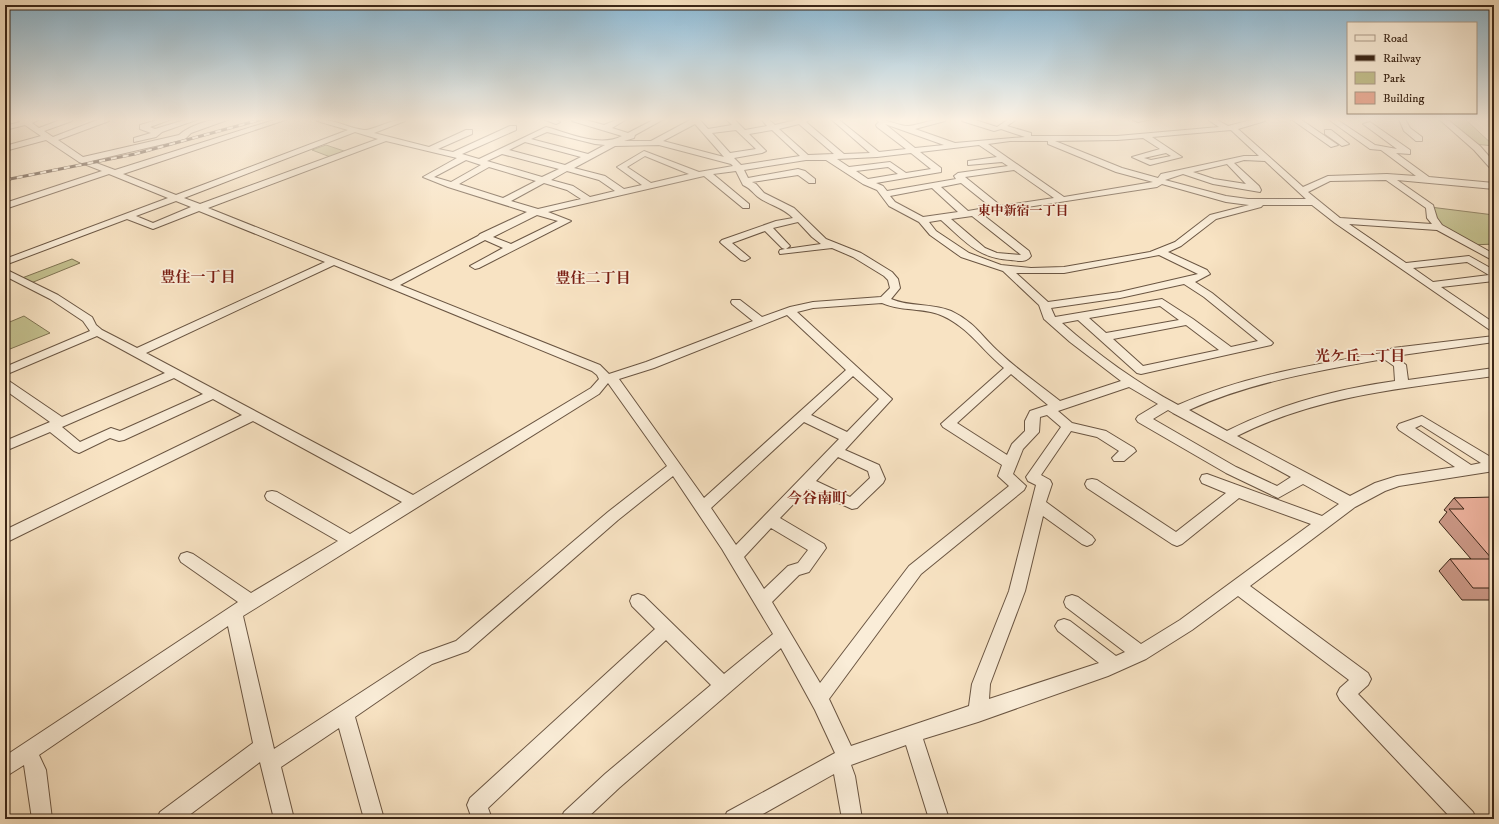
<svg xmlns="http://www.w3.org/2000/svg" width="1499" height="824" font-family="'IM FELL DW Pica','Noto Serif JP',serif">
<style>
.green{fill:#c4c18f;stroke:#807453}
.lines{fill:none;stroke-linecap:round;stroke-linejoin:round}
.minor-casing{stroke:#6a5542;stroke-width:2}
.minor{fill:#faedd8;fill-rule:evenodd}
.rail-casing{stroke:#3b2617;stroke-width:3}
.rail{stroke:#faedd8;stroke-width:2;stroke-dasharray:6;stroke-linecap:butt}
.wall{fill:#ca9785;stroke:#3b2617}
.building{fill:#ebb09b;stroke:#3b2617}
.labels{text-anchor:middle;stroke-width:3.5;stroke-linejoin:round;paint-order:stroke}
.far-neighbourhood-label{font-size:13px;font-weight:bold;fill:#7a1f14;stroke:#faedd8}
.neighbourhood-label{font-size:15px;font-weight:bold;fill:#7a1f14;stroke:#faedd8}
</style>
<rect width="100%" height="100%" fill="#f8e3c3"/>
<filter id="stains"><feTurbulence type="fractalNoise" baseFrequency=".005" numOctaves="4"/><feColorMatrix values="0 0 0 0 .2 0 0 0 0 .09 0 0 0 0 .02 0 0 0 .5 -.17"/></filter>
<radialGradient id="worn" r=".72"><stop offset=".6" stop-color="#630" stop-opacity="0"/><stop offset="1" stop-color="#630" stop-opacity=".3"/></radialGradient>
<path class="green" d="M1445,119H1465L1494,146L1474,144Z
M326,145L347,152L333,158L312,150Z
M1430,207L1494,215V244L1472,245L1439,227Z
M72,259L80,263L31,283L22,278Z
M24,316L50,333L5,351V324Z"/>
<g class="lines">
<defs>
<path id="minor" d="M18,119H40L32,123L39,128L63,119H72V121L44,131L53,137L100,119H109V121L58,140L83,157L179,135C190,125 215,117 230,119L191,133L185,139L91,161L115,170L277,119H288L123,174L176,195L348,130L317,121V119C334,119 348,128 364,130C372,131 392,119 405,119V121L374,133L429,147L466,130H472V134L438,149L453,152L510,126H516V130L462,154L479,159L546,127C569,133 600,148 622,136L572,121V119H582L604,125L619,119H627L612,128L628,133L655,119H664L635,135L634,138L624,141H651L692,119H699L708,129L732,125L726,119H734L745,130L767,126L761,119H768L775,125L800,119H811L806,122L844,154L870,153L831,119H838L879,152L906,149L877,127L876,125L879,122L876,119C887,119 901,127 909,126C922,124 932,119 945,119V121L915,129L955,143L1025,137L1001,129L994,131L962,121V119H972L997,127L1009,119H1017L1007,126L1031,133V136H1117L1219,127L1207,119H1215L1228,126L1255,119H1265V121L1238,129L1303,187L1328,176L1387,174L1416,176L1381,150L1370,149L1328,119H1336L1375,145L1397,149L1363,124L1370,122L1410,150V154L1396,153L1429,177L1494,183V189L1397,180L1433,205L1437,218L1442,225L1494,254V261L1437,230L1349,224L1406,263L1469,256L1494,270V281L1441,287L1494,323V331L1490,330L1335,223L1312,205H1263L1261,207L1216,219L1181,246L1168,252L1207,270L1210,274L1195,282L1212,293L1271,341L1273,343L1271,345L1141,374L1137,373L1078,320L1062,323C1097,354 1137,383 1178,405C1243,376 1312,365 1382,353L1393,348L1494,336V342L1395,356L1406,365L1408,380L1494,368V376C1405,388 1319,395 1237,436L1350,496L1375,483L1397,476L1455,467L1399,430L1397,427L1399,424L1422,416L1494,459V471L1399,486L1385,491L1355,507L1250,586L1368,673L1371,679L1368,685L1358,694L1473,812L1476,819H1452L1340,700L1337,694L1340,688L1349,680L1238,596L1192,630L1146,659L1108,676L978,722L923,739L949,819H929L906,745L851,765L855,776L862,819H842L834,774L754,819H724L727,812L835,753L815,710L781,648L619,788L586,819H561L564,812L605,774L711,685L666,640L488,808L492,819H472L467,805L470,798L655,629L632,606L630,601L632,596L638,594L644,596L724,674L773,634L722,549L673,476L618,520L468,651L432,664L355,717L384,819H364L339,728L281,767L294,819H274L260,762L184,819H157L160,812L253,743L228,626L39,755L46,770L52,819H32L24,765L5,777V756L238,602L181,562L179,558L181,554L187,552L193,554L251,593L338,541L267,500L265,496L267,492L272,491L277,492L350,534L402,502L253,421L5,543V530L242,415L213,399L124,440L119,441L110,438L79,453L74,451L50,432L5,451V441L50,422L5,390V380L9,381L62,417L165,373L97,336L5,375V367L90,331L83,321L50,299L5,276V269L58,295L92,317L96,325L102,330L137,348L325,262L199,211L153,229L127,219L5,265V259L168,198L109,174L5,209V203L102,171L79,162L46,140L5,151V146L41,136L25,125L5,130V126L20,122ZM695,124L724,157L663,141ZM799,124L834,154L808,155L779,129ZM885,124L944,145L915,148ZM736,130L756,149L730,153L712,133ZM772,130L800,156L741,165L734,158L762,153L766,151L749,134ZM1231,130L1259,156H1244L1161,174L1158,178L1122,168L1055,141L1117,140L1143,138L1160,149L1132,157L1150,165L1182,157L1152,137ZM355,132L378,139L200,204L184,198ZM547,132L595,144L605,145L588,154L531,139ZM386,141L457,158L423,177L448,187L527,212L480,234L478,236L391,281L208,208ZM1010,141H1048V144L1116,172L1153,182L1064,197L988,144ZM525,142L581,157L565,165L509,150ZM659,145L731,164L733,166L699,172L644,151L617,167L642,185L624,189L605,176L574,168L615,146ZM979,145L997,157L968,161V165L1002,162L1008,166L958,173L954,176L956,179L887,191L883,186L876,183L941,172V168L920,152ZM911,153L931,169L906,173L890,162L849,167L837,159L877,157ZM1166,153L1171,156L1151,160L1144,158ZM502,154L559,169L542,177L487,161ZM645,156L689,174L651,183L627,167ZM466,160L481,165L451,182L434,177ZM806,160H826L863,184L877,190L889,206L919,222L930,235L961,257L1003,271L1039,305L1044,319L1070,342L1121,381L1060,401C1040,385 1018,370 1000,353C981,336 976,323 951,311C932,303 909,307 891,299L900,288L898,279L892,272L861,253L826,239L794,208L764,193L756,184L752,182L798,175L809,183H815V179L805,171L798,169L748,178L744,170ZM1244,160L1265,161L1306,199H1248L1226,196L1165,180L1183,174L1213,184L1260,192L1261,190L1259,186L1234,163ZM1227,164L1246,184L1214,179L1193,172ZM489,167L536,181L503,198L459,184ZM888,167L898,174L868,179L856,171ZM1014,170L1054,198L1001,206L965,177ZM567,171L599,180L615,191L590,197L573,186L551,180ZM736,171L743,185C750,188 752,192 758,197C768,205 783,207 793,218L776,221L722,240L720,242L722,244L741,260L745,261L750,258L732,243L765,231L782,248L785,249L780,250L779,252L780,254L832,248L853,257L884,276L888,280L890,288L881,297L813,302L790,307L762,317L740,300H732L731,302L732,304L753,321L646,362L609,374L600,365L400,285L485,240L503,248L470,266L475,269L479,268L571,221L548,212L704,176L743,208H749V204L713,174ZM1386,180L1426,208L1427,218L1432,224L1340,218L1308,192L1330,181ZM544,183L567,190L581,199L538,209L511,201ZM961,183L991,207L968,211L941,187ZM1162,184L1226,202L1249,205L1210,215L1175,242L1150,252L1064,267L1031,268L1001,265L969,253L936,231L929,222L941,220C966,242 977,258 1011,260C1019,261 1026,263 1031,256L1029,251L982,214L1157,187ZM932,188L958,212L923,217L895,202L890,196ZM176,201L191,207L153,223L136,216ZM537,215L558,221L511,244L493,237ZM972,216L1020,254L1021,255L997,253L985,248L951,219ZM798,222L812,237L821,244L786,249L790,246L773,228ZM1159,255L1198,274L1120,292L1048,302L1016,273H1064ZM1467,262L1489,275L1433,282L1413,268ZM334,265L592,371L597,375L599,379L591,388L413,495L146,353ZM1184,284L1204,297L1258,341L1231,347L1193,319L1162,299L1055,317L1051,308L1120,298ZM882,303C902,312 924,307 943,316C969,328 982,350 1004,368L941,424L943,427L1002,465L998,476L1009,486L909,566L820,683L772,602L799,575L809,572L826,548L824,544L780,518L808,489L852,509L857,508L883,483L885,479L879,465L845,450L892,399L797,312L813,308ZM1160,306L1179,320L1106,333L1089,318ZM787,315L846,370L704,498L619,379L654,368ZM1186,325L1219,350L1143,366L1113,339ZM1384,359L1394,366L1395,381C1337,389 1280,404 1227,431L1189,410C1251,382 1317,371 1384,359ZM1011,374L1048,405L1030,411L1025,421V431L1012,444L1007,455L957,423ZM853,376L879,399L847,432L811,415ZM174,378L203,394L120,431L111,428L80,442L62,427ZM608,383L667,466L608,512L456,641L420,654L274,749L243,616L599,394ZM1129,387L1158,404L1138,416L1136,419L1138,422L1226,473L1278,498L1303,484L1339,504L1322,516L1207,474L1202,475L1200,479L1202,483L1226,493L1176,532L1097,480L1092,479L1087,480L1085,484L1087,488L1172,544L1177,546L1182,544L1239,498L1311,524L1180,620L1141,644L1078,597L1072,595L1066,597L1064,602L1066,607L1125,652L1116,656L1070,621L1064,619L1058,621L1055,626L1058,631L1099,663L989,699L990,684L1025,591L1043,516L1082,544L1087,546L1092,544L1095,540L1092,536L1046,502L1052,484L1050,480L1041,475L1071,431L1097,437L1119,451L1112,458L1114,461H1124L1136,451L1134,448L1106,431L1072,423L1058,411ZM1168,410L1173,413L1291,477L1277,486L1236,467L1153,419ZM1047,415L1061,427L1026,477L1028,481L1036,485L1009,591L972,684L969,706L851,746L829,699L921,574L1024,490L1026,486L1013,474L1023,449L1039,432L1040,417ZM804,422L839,439L736,545L711,508ZM1421,425L1481,463L1471,465L1415,428ZM838,457L868,471L870,478L850,497L816,481ZM771,528L808,550L798,563L788,566L764,589L744,557Z
M161,119H172L150,127L155,129L188,119H199L162,132L156,137L134,142V138L151,133L140,129V125Z
M543,119H553L560,122L556,124Z
M1131,119H1151L1138,122Z
M1291,119H1300L1338,145L1331,147Z
M1399,119H1405L1410,128L1422,137V141H1416L1404,131Z
M1439,119H1447L1480,146L1494,162V170L1491,169L1474,150Z
M1325,130H1331L1349,144L1342,146L1325,134Z"/>
</defs>
<use href="#minor" class="minor-casing"/>
<use href="#minor" class="minor"/>
<defs>
<path id="rail" d="M5,180L135,154L263,119"/>
</defs>
<use href="#rail" class="rail-casing"/>
<use href="#rail" class="rail"/>
</g>
<path class="wall" d="M1454,498L1494,499V600H1462L1439,571L1450,559H1471L1439,522L1447,512L1444,510Z"/>
<path class="building" d="M1493,497L1494,499V588H1473L1450,559H1492L1449,509H1464L1454,498Z"/>
<linearGradient id="sky" x2="0" y2="1"><stop stop-color="#8ab8d4"/><stop offset="0.51" stop-color="#fcf2e4"/><stop offset="1" stop-color="#fcf2e4" stop-opacity="0"/></linearGradient>
<rect width="1499" height="234" fill="url(#sky)"/>
<g class="labels">
<g class="far-neighbourhood-label">
<text x="1023" y="215">東中新宿一丁目</text>
</g>
<g class="neighbourhood-label">
<text x="198" y="282">豊住一丁目</text>
<text x="593" y="283">豊住二丁目</text>
<text x="1360" y="361">光ケ丘一丁目</text>
<text x="817" y="503">今谷南町</text>
</g>
</g>
<rect width="1499" height="824" fill="none" stroke="#f8e3c3" stroke-width="20"/>
<rect x="6" y="6" width="1487" height="812" fill="none" stroke="#3b2617" stroke-width="2"/>
<rect x="10" y="10" width="1479" height="804" fill="none" stroke="#3b2617"/>
<rect x="1347" y="22" width="130" height="92" fill="#faedd8" stroke="#ae9d8b"/>
<rect x="1355" y="35" width="20" height="6" fill="#faedd8" stroke="#ae9d8b"/>
<text x="1383" y="42" font-size="12" fill="#3b2617">Road</text>
<rect x="1355" y="55" width="20" height="6" fill="#3b2617" stroke="#ae9d8b"/>
<text x="1383" y="62" font-size="12" fill="#3b2617">Railway</text>
<rect x="1355" y="72" width="20" height="12" fill="#c4c18f" stroke="#ae9d8b"/>
<text x="1383" y="82" font-size="12" fill="#3b2617">Park</text>
<rect x="1355" y="92" width="20" height="12" fill="#ebb09b" stroke="#ae9d8b"/>
<text x="1383" y="102" font-size="12" fill="#3b2617">Building</text>
<rect width="100%" height="100%" filter="url(#stains)"/>
<rect width="100%" height="100%" fill="url(#worn)"/>
</svg>
